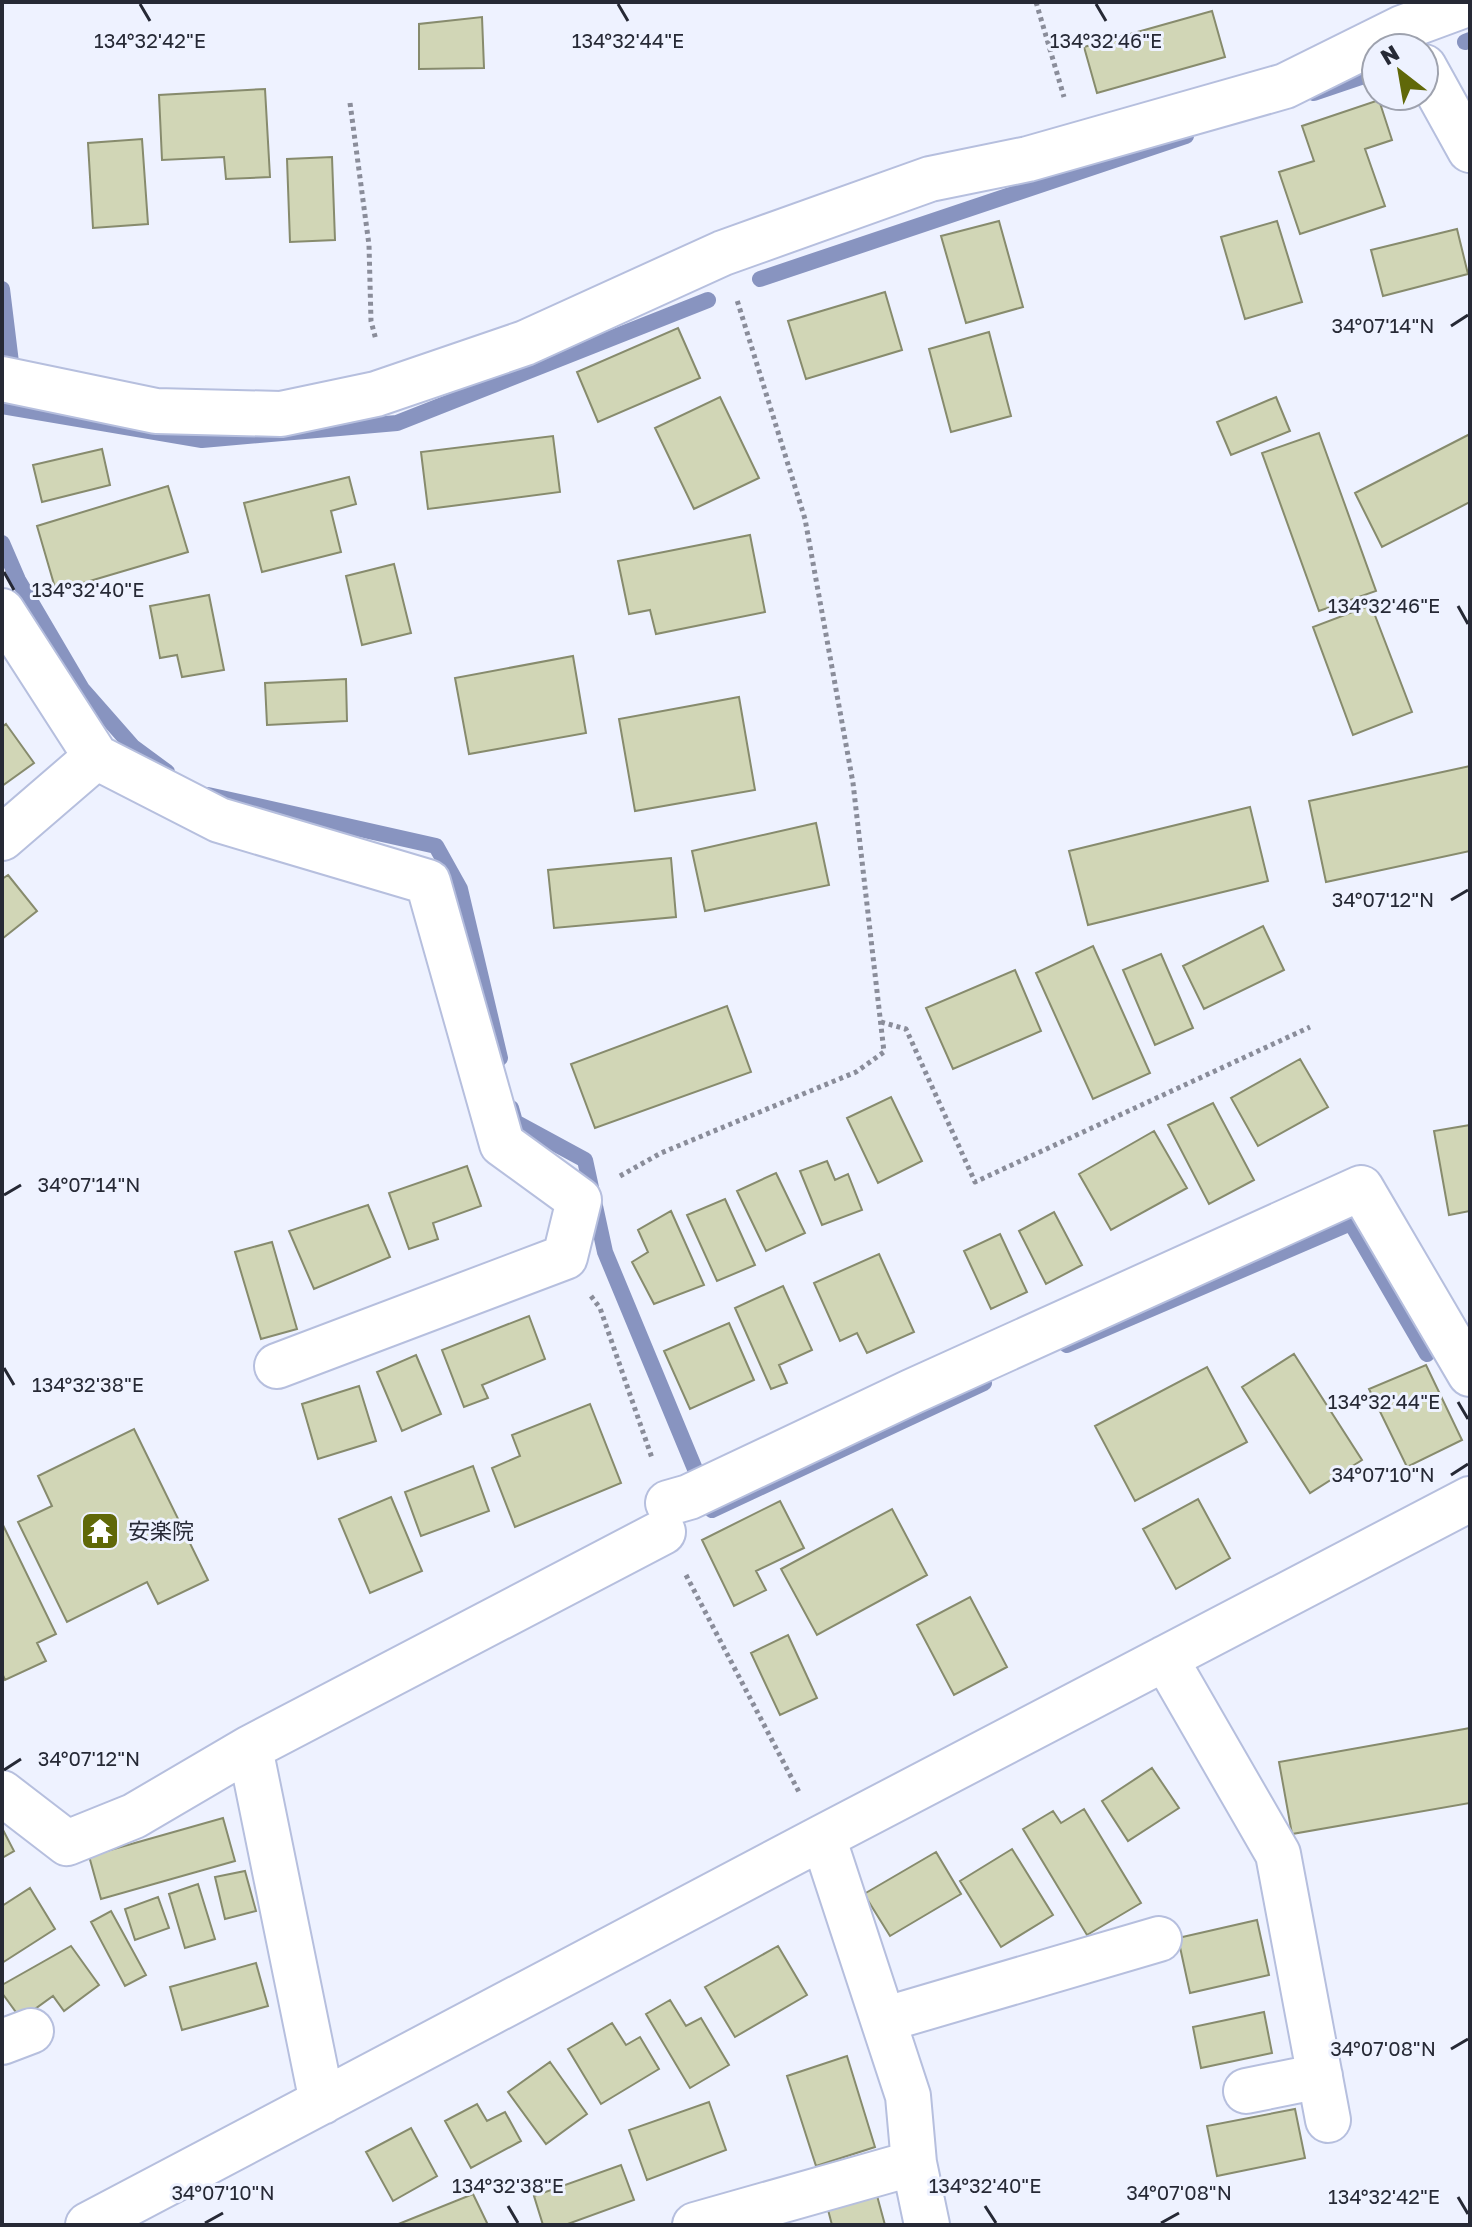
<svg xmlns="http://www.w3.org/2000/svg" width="1472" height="2227" font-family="'Golos Text','Noto Sans JP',sans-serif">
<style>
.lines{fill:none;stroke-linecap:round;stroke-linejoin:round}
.stream{stroke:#8894c0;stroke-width:16}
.building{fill:#d1d6b6;stroke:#878b6d;stroke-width:2}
.minor-casing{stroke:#b6bfde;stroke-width:48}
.path{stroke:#8a8d9a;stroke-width:5;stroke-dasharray:4 4;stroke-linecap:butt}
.minor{stroke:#fff;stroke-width:44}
.ticks{fill:none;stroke:#262935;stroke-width:3}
.labels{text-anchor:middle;stroke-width:6;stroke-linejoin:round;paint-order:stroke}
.poi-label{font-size:22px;fill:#262935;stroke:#eef2ff;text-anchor:start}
.ticks-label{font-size:20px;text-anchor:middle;fill:#262935;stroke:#eef2ff;stroke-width:6;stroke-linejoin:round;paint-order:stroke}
</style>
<rect width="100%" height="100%" fill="#eef2ff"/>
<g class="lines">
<path class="stream" d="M1465,42L1470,40
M1314,93L1373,73
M760,279L1186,136
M2,289L13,379
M2,406L202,440L397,423L708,300
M2,543L18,580L82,689L133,747L167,772
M208,795L436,846L460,889L500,1058
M511,1108L515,1122L585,1160L605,1252L712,1510L984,1383
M1067,1345L1351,1223L1427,1354"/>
</g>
<path class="building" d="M1212,11L1225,57L1097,93L1084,47Z
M482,17L484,68L419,69V24Z
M265,89L270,177L226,179L224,157L162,160L159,95Z
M1379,100L1392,140L1365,149L1385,206L1300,234L1279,172L1314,161L1302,126Z
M142,139L148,224L93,228L88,143Z
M332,157L335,240L290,242L287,159Z
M999,221L1023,307L966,323L941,236Z
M1277,221L1302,302L1245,319L1221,237Z
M1457,229L1468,274L1383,296L1371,250Z
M885,292L902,350L806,379L788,321Z
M678,328L700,378L598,422L577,372Z
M989,332L1011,416L951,432L929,349Z
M720,397L759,478L694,509L655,428Z
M1276,397L1290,431L1231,455L1217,422Z
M1319,433L1376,591L1319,611L1262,453Z
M1470,434V502L1382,547L1355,493Z
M553,436L560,492L428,509L421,452Z
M102,449L110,485L42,502L33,465Z
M349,477L356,504L331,511L341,552L262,572L244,503Z
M168,486L188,552L56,591L37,526Z
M750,535L765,612L656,634L650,610L629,614L618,561Z
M394,564L411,633L362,645L346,576Z
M209,595L224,670L182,677L177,655L160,658L150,606Z
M1371,605L1412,712L1353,735L1313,627Z
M573,656L586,733L469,754L455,678Z
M346,679L347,721L267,725L265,683Z
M739,697L755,790L635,811L619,719Z
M6,724L34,763L2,786V727Z
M1470,766V851L1326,882L1309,801Z
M1250,807L1268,881L1088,925L1069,851Z
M816,823L829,885L705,911L692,851Z
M671,858L676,917L554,928L548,870Z
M8,875L37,911L2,939V879Z
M1263,926L1284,970L1204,1009L1183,966Z
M1093,946L1150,1073L1093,1099L1036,973Z
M1161,954L1193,1028L1155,1045L1123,970Z
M1015,970L1041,1031L953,1069L926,1008Z
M727,1006L751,1072L595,1128L571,1064Z
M1300,1059L1328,1107L1258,1146L1231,1098Z
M891,1097L922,1161L878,1183L847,1118Z
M1213,1103L1254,1180L1209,1204L1168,1125Z
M1470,1125V1211L1449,1215L1434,1131Z
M1154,1131L1187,1188L1111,1230L1079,1174Z
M827,1161L835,1180L848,1174L862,1210L822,1225L800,1171Z
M467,1166L481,1206L433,1223L438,1239L409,1249L389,1193Z
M776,1173L805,1233L766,1251L737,1191Z
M725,1199L755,1265L717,1281L687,1215Z
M368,1205L390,1257L314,1289L289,1231Z
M671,1211L704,1285L654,1304L632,1262L648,1252L638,1230Z
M1054,1212L1082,1265L1046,1284L1019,1231Z
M1000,1234L1027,1292L991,1309L964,1251Z
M272,1242L297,1329L261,1339L235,1252Z
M879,1254L914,1332L867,1353L857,1333L840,1341L814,1283Z
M783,1286L812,1350L779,1365L787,1383L771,1389L735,1308Z
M529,1316L545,1359L482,1385L488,1398L464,1407L442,1350Z
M729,1323L754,1380L690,1409L664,1351Z
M1294,1354L1362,1460L1310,1493L1242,1387Z
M416,1355L441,1414L402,1431L377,1372Z
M1426,1365L1462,1440L1407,1467L1369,1389Z
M1207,1367L1247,1442L1135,1501L1095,1426Z
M359,1386L376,1441L318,1459L302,1404Z
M590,1404L621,1483L515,1527L492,1468L520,1456L512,1435Z
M134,1429L208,1580L158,1604L147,1582L67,1622L18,1522L52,1506L38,1476Z
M473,1466L489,1511L421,1536L405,1492Z
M391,1497L422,1571L370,1593L339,1519Z
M1198,1499L1230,1558L1176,1589L1143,1529Z
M780,1501L804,1548L756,1571L766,1590L734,1606L702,1540Z
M892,1509L927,1575L817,1635L781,1569Z
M2,1523L56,1634L37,1643L46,1661L5,1680L2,1673Z
M970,1597L1007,1667L954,1695L917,1625Z
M788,1635L817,1698L780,1715L751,1653Z
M1470,1728V1803L1292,1834L1279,1762Z
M1152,1768L1179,1808L1128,1841L1102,1801Z
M1084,1809L1141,1903L1087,1935L1023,1829L1053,1811L1061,1823Z
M223,1818L235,1861L101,1899L89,1856Z
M2,1828L14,1851L2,1858Z
M1012,1849L1053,1915L1001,1947L960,1881Z
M936,1852L961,1894L890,1936L864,1894Z
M245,1871L256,1911L225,1919L215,1877Z
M198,1884L215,1939L185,1948L169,1894Z
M30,1888L55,1929L2,1963V1906Z
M158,1897L169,1928L135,1940L125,1909Z
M111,1911L146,1975L125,1986L91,1922Z
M1257,1920L1269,1975L1190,1993L1178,1938Z
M71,1946L99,1985L64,2011L53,1996L21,2019L2,1993V1985Z
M778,1946L807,1995L735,2037L705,1987Z
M256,1963L268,2006L182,2030L170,1987Z
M670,2000L686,2026L701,2018L729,2065L690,2088L646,2014Z
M1264,2012L1272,2053L1201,2068L1193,2027Z
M612,2023L626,2045L640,2037L659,2069L601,2104L568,2049Z
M847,2056L875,2147L816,2166L787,2076Z
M550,2062L587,2114L546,2144L508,2092Z
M709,2102L726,2150L647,2180L629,2130Z
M477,2104L487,2121L505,2112L521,2141L471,2168L445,2121Z
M1295,2109L1305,2158L1217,2176L1207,2126Z
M411,2128L437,2176L393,2201L366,2152Z
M621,2165L634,2200L565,2225H543L534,2196Z
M876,2192L885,2225H832L827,2206Z
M473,2194L488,2225H396Z"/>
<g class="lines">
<defs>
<path id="minor" d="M1424,67L1470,150
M2,379L156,411L281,414L376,394L525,343L723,253L930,179L1028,159L1285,86L1402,28L1470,3
M2,611L96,757L219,820L428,882L502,1144L579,1200L565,1257L277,1366
M2,838L96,757
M668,1503L689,1497L911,1392L1361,1188L1470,1374
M1165,1658L1278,1854L1328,2120
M250,1748L322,2102
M2,1793L67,1843L134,1816L250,1748L663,1532
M823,1837L908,2096L914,2163L927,2225
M883,2020L1159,1939
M2,2042L31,2031
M1246,2091L1320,2076
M88,2225L823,1837L1470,1499
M695,2225L914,2163"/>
</defs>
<use href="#minor" class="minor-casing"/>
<path class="path" d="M1036,2L1064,97
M350,103L369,245L371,321L376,340
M881,1022L906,1029L975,1182L1310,1027
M620,1176L661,1153L856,1072L884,1052L853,783L805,519L737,300
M591,1296L600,1308L652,1458
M686,1575L800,1794"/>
<use href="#minor" class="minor"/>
</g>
<path class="ticks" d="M140,4L150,21M618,4L628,21M1096,4L1106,21M1451,326L1468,315M4,572L14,590M1458,606L1468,624M1451,900L1468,890M4,1195L21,1185M4,1368L14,1385M1458,1402L1468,1419M1451,1475L1468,1464M4,1770L21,1759M1451,2049L1468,2039M1458,2197L1468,2214M508,2206L518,2223M985,2206L996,2223M205,2223L223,2213M1161,2223L1179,2213"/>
<defs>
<symbol id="temple-square" viewBox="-11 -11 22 22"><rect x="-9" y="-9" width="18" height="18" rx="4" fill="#606809" stroke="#eef2ff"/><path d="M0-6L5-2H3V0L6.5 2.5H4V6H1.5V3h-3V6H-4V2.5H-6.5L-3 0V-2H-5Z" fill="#fff"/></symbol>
</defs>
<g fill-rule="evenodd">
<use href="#temple-square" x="78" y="1509" width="44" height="44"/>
</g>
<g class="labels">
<g class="poi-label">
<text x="128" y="1539">安楽院</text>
</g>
</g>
<g class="ticks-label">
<text x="150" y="48">134°32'42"E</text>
<text x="628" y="48">134°32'44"E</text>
<text x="1106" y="48">134°32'46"E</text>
<text x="1383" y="333">34°07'14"N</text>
<text x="88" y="597">134°32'40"E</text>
<text x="1384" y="613">134°32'46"E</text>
<text x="1383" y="907">34°07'12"N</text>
<text x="89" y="1192">34°07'14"N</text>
<text x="88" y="1392">134°32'38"E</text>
<text x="1384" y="1409">134°32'44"E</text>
<text x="1383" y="1482">34°07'10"N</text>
<text x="89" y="1766">34°07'12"N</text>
<text x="1383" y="2056">34°07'08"N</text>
<text x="508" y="2193">134°32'38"E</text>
<text x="985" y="2193">134°32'40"E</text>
<text x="223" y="2200">34°07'10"N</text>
<text x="1179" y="2200">34°07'08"N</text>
<text x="1384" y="2204">134°32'42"E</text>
</g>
<rect width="1472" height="2227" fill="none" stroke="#262935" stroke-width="8"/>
<g transform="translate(1400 72) rotate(329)"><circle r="38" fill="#eef2ff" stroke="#9ea2ae" stroke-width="2"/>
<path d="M0-6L14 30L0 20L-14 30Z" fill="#606809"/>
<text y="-12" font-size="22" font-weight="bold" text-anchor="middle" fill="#262935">N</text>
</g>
</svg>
